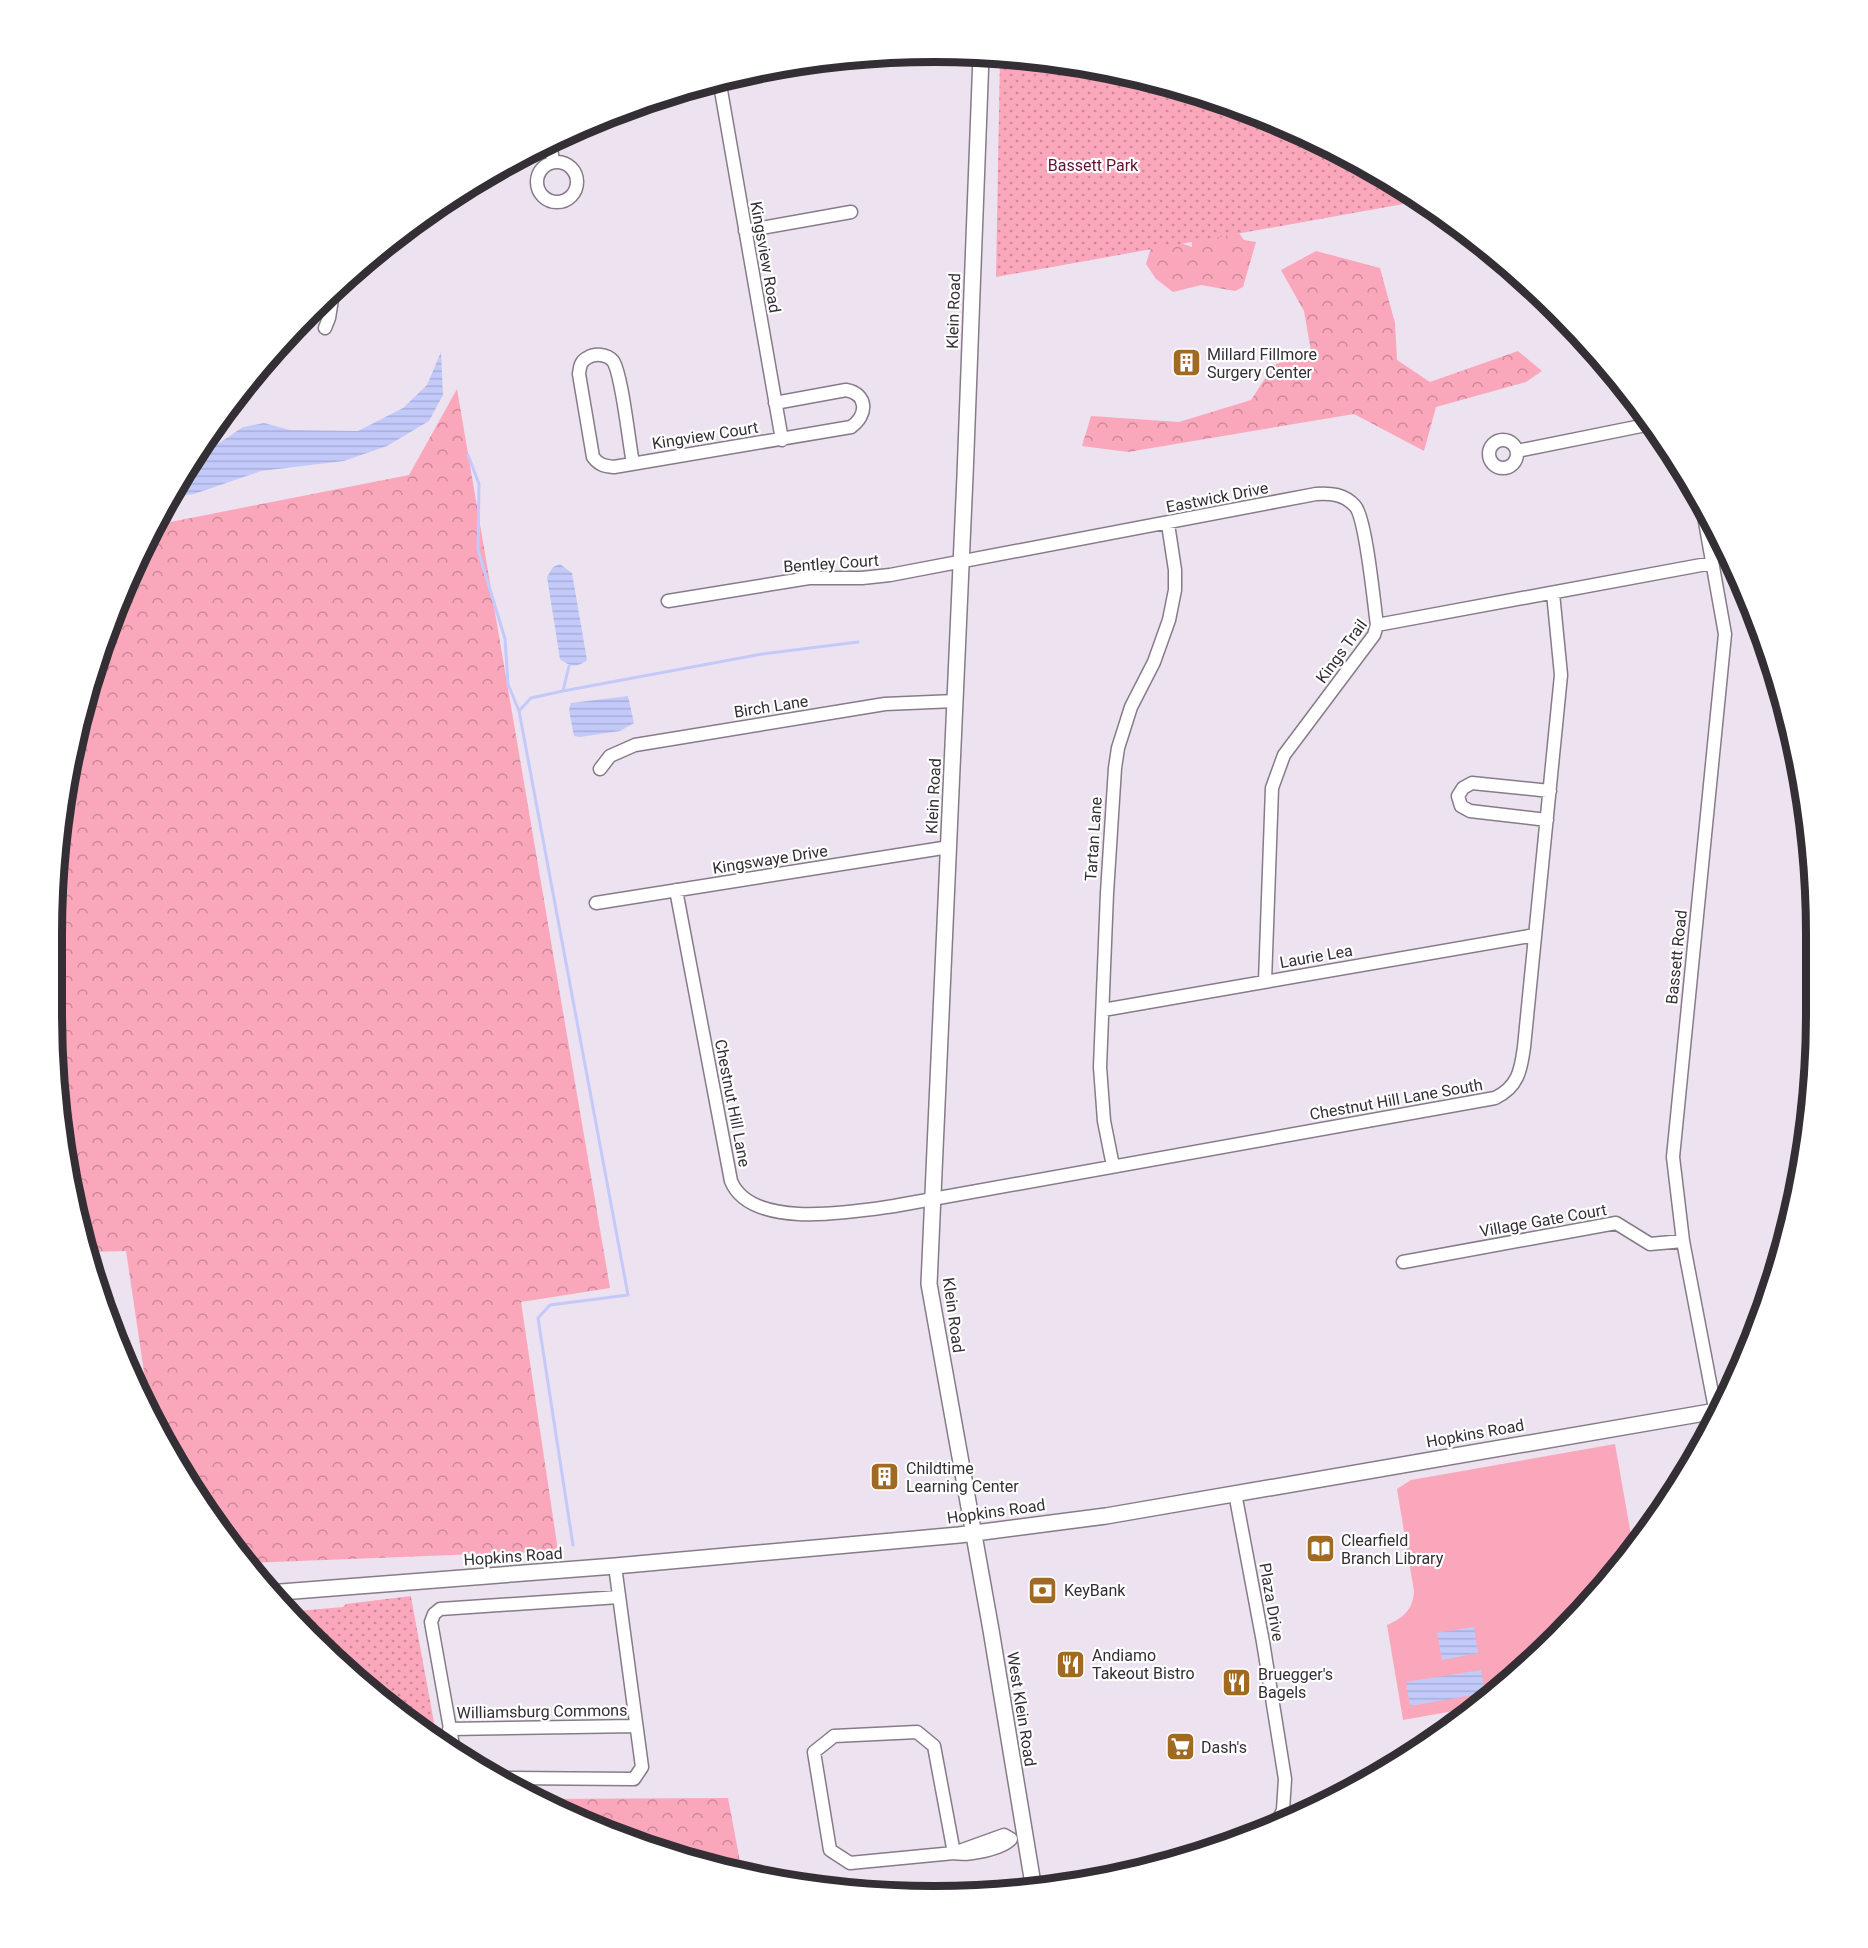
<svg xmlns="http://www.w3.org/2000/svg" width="1868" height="1948" font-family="Roboto,sans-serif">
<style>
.forest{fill:url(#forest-crowns)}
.park{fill:url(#park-dots)}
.pitch{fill:#fba7bb}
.water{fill:url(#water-rules)}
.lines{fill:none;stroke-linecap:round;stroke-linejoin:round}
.stream{stroke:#c3cafa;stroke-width:3}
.minor-casing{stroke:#867c88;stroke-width:15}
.tertiary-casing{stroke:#867c88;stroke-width:18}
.minor{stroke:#fff;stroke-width:12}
.tertiary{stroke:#fff;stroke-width:15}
.labels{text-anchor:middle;stroke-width:4.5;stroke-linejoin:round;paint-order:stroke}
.park-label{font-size:16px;fill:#60112e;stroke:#fff}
.street-label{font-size:16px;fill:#332f34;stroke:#fff}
.poi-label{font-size:16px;fill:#332f34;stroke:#fff;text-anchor:start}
.rim{fill:none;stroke:#332f34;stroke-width:8}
</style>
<defs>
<pattern id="forest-crowns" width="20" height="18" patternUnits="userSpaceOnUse" patternTransform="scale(1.5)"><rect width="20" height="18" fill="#fba7bb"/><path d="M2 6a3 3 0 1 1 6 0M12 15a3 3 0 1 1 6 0" fill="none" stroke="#c89"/></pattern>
<pattern id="park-dots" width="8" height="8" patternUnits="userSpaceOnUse" patternTransform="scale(1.5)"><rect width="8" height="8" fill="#fba7bb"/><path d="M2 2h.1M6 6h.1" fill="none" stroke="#c89" stroke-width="1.8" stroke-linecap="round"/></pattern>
<pattern id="water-rules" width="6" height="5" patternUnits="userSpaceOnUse" patternTransform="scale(1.5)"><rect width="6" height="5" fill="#c3cafa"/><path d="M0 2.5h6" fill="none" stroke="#a8aed7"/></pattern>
</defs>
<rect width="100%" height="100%" fill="#ede2ef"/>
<path class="forest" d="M1234,226L1244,240L1256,242L1243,287L1235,291L1201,285L1173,292L1156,279L1146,264L1155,234L1192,247L1191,232Z
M1316,251L1380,268L1395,323L1397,360L1430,382L1518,351L1542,371L1526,382L1436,407L1424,451L1354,414L1128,452L1082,446L1091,416L1179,422L1251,400L1274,365L1311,351L1304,311L1281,270Z
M457,389L610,1288L521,1302L558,1551L245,1563L200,1505L150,1412L126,1251L88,1252L68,1187L51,1014L59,819L98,650L155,525L409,475Z
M728,1798L742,1872L650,1850L536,1799Z"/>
<path class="park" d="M1000,57L1049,59L1218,98L1375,169L1420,201L996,277Z
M411,1596V1597L437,1739L352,1678L286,1612L343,1607L346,1604Z"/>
<path class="pitch" d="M1615,1444L1634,1552L1516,1678L1460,1718L1459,1710L1403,1720L1387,1625C1403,1618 1413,1610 1414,1591L1397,1489L1411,1480Z"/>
<path class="water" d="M441,352L443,395L429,421L387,446L344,461L261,471L194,494L167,498L191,462L243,427L264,423L290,430L358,431L403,408L427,385Z
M560,564L572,573L587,660C576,668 571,667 560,659L547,577L553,567Z
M628,696L634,723L620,731L580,737L574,736L569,710L571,703Z
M1474,1627L1478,1653L1442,1660L1437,1633Z
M1481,1670L1485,1693L1410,1706L1406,1682Z"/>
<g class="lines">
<path class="stream" d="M468,455L479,484L478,550L505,639L508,684L519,711
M563,691L569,666
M573,1545L538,1318L550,1305L628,1295L519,711L531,698L563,691L762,654L858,642"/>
<defs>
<path id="minor" d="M719,79L782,440
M550,140L553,162
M537 182a20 20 0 1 1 40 0a20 20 0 1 1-40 0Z
M745,231L851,212
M325,328L329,318L333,293
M1489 454a14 14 0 1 1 28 0a14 14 0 1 1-28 0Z
M1517,451L1651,424
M633,463C629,444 622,374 613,361C607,354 595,353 587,358C580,362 580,367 579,374L593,457C599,465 604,466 614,467L851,427C868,415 868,394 846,390L775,403
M1702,505L1725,634L1673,1157L1683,1241L1717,1419
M668,601L809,578H862L890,575L1316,494C1331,493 1344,494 1355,506C1366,518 1374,604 1377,625L1374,635L1284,755L1272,788L1265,981
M1377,625L1712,563
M600,769L610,756L635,745L885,704L955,701
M1547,820L1470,811L1461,806L1458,796L1463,788L1472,783L1550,791
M676,890L731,1181C751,1230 852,1212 894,1206L1495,1098C1518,1087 1521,1070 1524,1047L1561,675L1553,593
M596,903L949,847
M1103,1010L1535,935
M1113,1166L1104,1121L1100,1067L1107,893L1115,768L1118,748L1131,707L1154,662L1169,620L1175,590V570L1168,524
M1403,1262L1616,1223L1650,1244L1683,1241
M1235,1493L1263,1642L1285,1779L1283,1810L1277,1823
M449,1729L636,1726
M454,1751L431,1622L434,1614L440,1609L619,1597
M492,1778L634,1779L642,1767L615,1566
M954,1853L934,1746L917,1732L834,1736L814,1752L830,1850L850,1863L954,1853C968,1856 1002,1849 1011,1839L1004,1835L954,1853"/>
<path id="tertiary" d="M981,56L965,476L929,1284L991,1630L1034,1890
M268,1593L615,1566L959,1535L1106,1516L1722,1410"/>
</defs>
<use href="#minor" class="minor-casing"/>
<use href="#tertiary" class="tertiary-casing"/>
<use href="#minor" class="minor"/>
<use href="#tertiary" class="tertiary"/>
</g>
<defs>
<symbol id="building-square" viewBox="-11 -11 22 22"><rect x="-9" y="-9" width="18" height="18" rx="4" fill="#a06a23" stroke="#fff"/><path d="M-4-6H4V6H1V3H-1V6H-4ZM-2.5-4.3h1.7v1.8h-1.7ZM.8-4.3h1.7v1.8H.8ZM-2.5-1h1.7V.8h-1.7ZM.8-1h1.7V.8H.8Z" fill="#fff"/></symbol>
<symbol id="library-square" viewBox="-11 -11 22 22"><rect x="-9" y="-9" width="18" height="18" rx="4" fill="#a06a23" stroke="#fff"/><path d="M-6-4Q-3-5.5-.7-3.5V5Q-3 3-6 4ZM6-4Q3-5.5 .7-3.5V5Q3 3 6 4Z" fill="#fff"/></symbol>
<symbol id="bank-square" viewBox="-11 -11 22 22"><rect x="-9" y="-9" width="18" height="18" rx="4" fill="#a06a23" stroke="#fff"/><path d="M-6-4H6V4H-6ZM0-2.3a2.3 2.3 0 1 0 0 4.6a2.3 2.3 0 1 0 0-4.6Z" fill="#fff"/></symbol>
<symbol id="restaurant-square" viewBox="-11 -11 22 22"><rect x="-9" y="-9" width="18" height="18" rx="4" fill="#a06a23" stroke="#fff"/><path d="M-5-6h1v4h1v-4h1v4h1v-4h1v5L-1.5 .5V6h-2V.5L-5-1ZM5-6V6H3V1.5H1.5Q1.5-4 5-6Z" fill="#fff"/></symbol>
<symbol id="supermarket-square" viewBox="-11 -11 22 22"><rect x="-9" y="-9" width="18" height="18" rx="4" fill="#a06a23" stroke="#fff"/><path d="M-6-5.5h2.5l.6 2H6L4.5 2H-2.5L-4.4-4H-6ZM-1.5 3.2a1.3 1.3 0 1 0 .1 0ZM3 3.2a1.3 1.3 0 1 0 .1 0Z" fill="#fff"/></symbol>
</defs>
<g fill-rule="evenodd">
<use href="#building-square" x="1170" y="346" width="33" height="33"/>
<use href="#building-square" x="868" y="1460" width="33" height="33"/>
<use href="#library-square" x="1304" y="1532" width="33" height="33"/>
<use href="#bank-square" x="1026" y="1574" width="33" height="33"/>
<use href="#restaurant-square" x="1054" y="1648" width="33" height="33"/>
<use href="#restaurant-square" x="1220" y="1666" width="33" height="33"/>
<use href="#supermarket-square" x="1164" y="1730" width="33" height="33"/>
</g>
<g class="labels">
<g class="park-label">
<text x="1093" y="171">Bassett Park</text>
</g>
<g class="street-label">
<text transform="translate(766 257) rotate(80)" y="6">Kingsview Road</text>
<text transform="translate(953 311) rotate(-88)" y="6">Klein Road</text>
<text transform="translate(705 435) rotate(-9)" y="6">Kingview Court</text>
<text transform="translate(1217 497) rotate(-11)" y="6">Eastwick Drive</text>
<text transform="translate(831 563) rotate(-4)" y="6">Bentley Court</text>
<text transform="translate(1341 651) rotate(-54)" y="6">Kings Trail</text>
<text transform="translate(771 706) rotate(-9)" y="6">Birch Lane</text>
<text transform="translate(933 796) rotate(-87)" y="6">Klein Road</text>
<text transform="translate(1093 839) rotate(-86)" y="6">Tartan Lane</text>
<text transform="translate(770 859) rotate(-9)" y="6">Kingswaye Drive</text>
<text transform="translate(1316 956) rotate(-10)" y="6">Laurie Lea</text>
<text transform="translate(1676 957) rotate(-84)" y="6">Bassett Road</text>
<text transform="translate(1396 1099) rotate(-10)" y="6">Chestnut Hill Lane South</text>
<text transform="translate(733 1103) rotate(79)" y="6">Chestnut Hill Lane</text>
<text transform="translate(1543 1220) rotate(-10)" y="6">Village Gate Court</text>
<text transform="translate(954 1315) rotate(82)" y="6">Klein Road</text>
<text transform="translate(1475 1433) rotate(-10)" y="6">Hopkins Road</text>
<text transform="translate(996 1511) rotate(-8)" y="6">Hopkins Road</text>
<text transform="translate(513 1556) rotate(-4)" y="6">Hopkins Road</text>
<text transform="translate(1272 1602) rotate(80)" y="6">Plaza Drive</text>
<text transform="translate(1022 1709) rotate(81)" y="6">West Klein Road</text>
<text transform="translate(542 1711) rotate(-1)" y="6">Williamsburg Commons</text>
</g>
<g class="poi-label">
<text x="1207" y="360">Millard Fillmore<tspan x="1207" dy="18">Surgery Center</tspan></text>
<text x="906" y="1474">Childtime<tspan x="906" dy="18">Learning Center</tspan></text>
<text x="1341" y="1546">Clearfield<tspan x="1341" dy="18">Branch Library</tspan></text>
<text x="1064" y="1596">KeyBank</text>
<text x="1092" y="1661">Andiamo<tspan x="1092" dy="18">Takeout Bistro</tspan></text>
<text x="1258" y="1680">Bruegger's<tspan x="1258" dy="18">Bagels</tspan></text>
<text x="1201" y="1753">Dash's</text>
</g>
</g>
<path d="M0 0H1868V1948H0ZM934 62H934A872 872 0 0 1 1806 934V1014A872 872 0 0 1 934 1886H934A872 872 0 0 1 62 1014V934A872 872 0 0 1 934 62Z" fill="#fff" fill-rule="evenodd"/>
<path class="rim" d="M934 62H934A872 872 0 0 1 1806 934V1014A872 872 0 0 1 934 1886H934A872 872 0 0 1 62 1014V934A872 872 0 0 1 934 62Z"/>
</svg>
